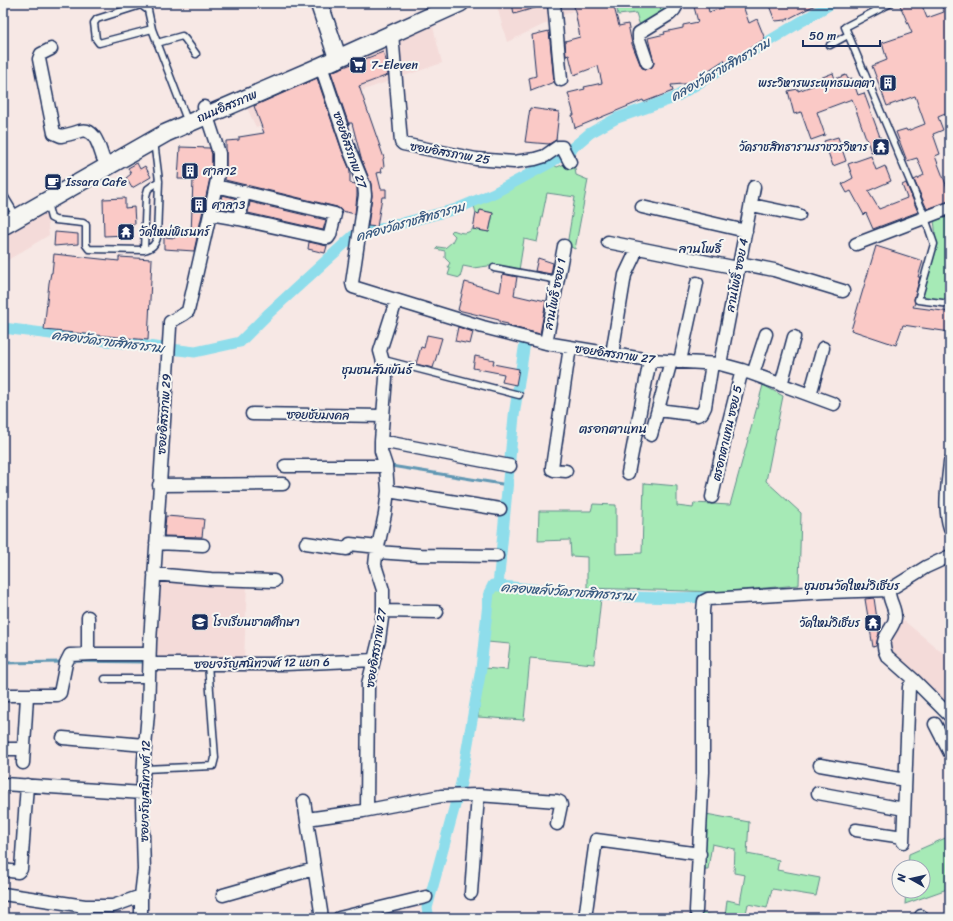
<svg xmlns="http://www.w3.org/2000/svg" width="953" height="921" font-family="Sriracha,'Playpen Sans Thai',sans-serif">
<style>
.built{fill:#f4dbd9}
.green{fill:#a6eab6;stroke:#608c8a}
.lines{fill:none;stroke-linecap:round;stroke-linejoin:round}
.stream{stroke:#6097b3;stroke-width:3}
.canal{stroke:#8eddeb;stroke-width:11}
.building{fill:#fac9c6;stroke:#1b2f5e}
.lane-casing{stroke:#1b2f5e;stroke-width:9}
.street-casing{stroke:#1b2f5e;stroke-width:15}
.secondary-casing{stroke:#1b2f5e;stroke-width:20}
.lane{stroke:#f6f6f2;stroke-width:6}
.street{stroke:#f6f6f2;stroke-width:12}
.secondary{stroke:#f6f6f2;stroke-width:17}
.labels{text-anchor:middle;stroke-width:4;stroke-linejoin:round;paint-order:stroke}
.poi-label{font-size:12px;fill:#1b2f5e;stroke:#f6f6f2;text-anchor:start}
.street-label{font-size:12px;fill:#1b2f5e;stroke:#f6f6f2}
.water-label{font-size:13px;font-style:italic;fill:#385a81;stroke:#f6f6f2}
.neighbourhood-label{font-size:13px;fill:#1b2f5e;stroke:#f6f6f2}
</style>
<rect width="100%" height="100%" fill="#f7e8e5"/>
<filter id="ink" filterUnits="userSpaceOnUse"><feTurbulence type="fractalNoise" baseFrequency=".025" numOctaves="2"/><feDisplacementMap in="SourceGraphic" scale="8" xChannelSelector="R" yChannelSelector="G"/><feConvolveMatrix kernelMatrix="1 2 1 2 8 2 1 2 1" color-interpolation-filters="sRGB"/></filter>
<g filter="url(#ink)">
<path class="built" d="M496,3H589L507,42Z
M432,23L442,63L256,127L245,104Z
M46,207L49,235L3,263V233Z
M157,578L247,584L244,660L153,662Z
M903,620L950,659V706L888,649V641L897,626Z"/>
<path class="green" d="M616,3H675L669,12L640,26L636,13L618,15Z
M570,162L575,168L576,175L588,180L575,249L567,245L575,197L547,193L537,242L524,239L519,270L488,266L473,268L463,266L460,278L448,275L450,269L448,266L450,263L445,258V251L436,249L438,247L445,248L452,242L455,236L451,232L453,230C461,233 466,235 473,229L489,232L493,213L481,210L479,214L476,213L474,206L554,165L557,167Z
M950,214V301L922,298C930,271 939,249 934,221Z
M763,385L783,396L766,481L801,513L799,585L720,592L587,588V557L571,556L570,540L538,541L539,511H591L593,504L616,505V554L642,553L644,483L677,486V506L693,508L694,503L730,505Z
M494,589L601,598L594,664L530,658L524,720L478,717L484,668L507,670L510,644L487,642Z
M706,814L749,822L747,854L779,860L777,870L820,878L816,896L772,889L767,908L748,904L745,918H699L700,913L725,917L727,900L740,903L745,875L734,873L735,849L712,844L708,869H703Z
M950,836V888L905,904L906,891H923V867H908L909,854Z"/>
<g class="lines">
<path class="stream" d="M391,466L508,485
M71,661L143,662
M3,663L63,662
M693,913L694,916L697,918"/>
<path class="canal" d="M3,328L195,352L240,342L269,313L353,236L456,209L494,193L550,163L571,149L590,133L617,118L674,98L832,3
M498,586L514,416L525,342
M429,918L427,908L461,783L481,669L489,593L493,585C566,593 640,600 713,597"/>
</g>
<path class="building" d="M512,3H544L545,5L514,14Z
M582,3H613L619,26L628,24L632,44L640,64L642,68L646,69L652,67L654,63L648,38L665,34L664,32L683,28V25L698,22L693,3H707L709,12L737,3H742L749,23L757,19L765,39L725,63L724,60L694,80L695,83L671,85L673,91L644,102L643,100L575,128L572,115H574L568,93L585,89L584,87L602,83L598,66L574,75L569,55L566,56L565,41L580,37L574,6Z
M768,3H819L786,20L775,21Z
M899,3H921L927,18L944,12L940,3H950V112L938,117L943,130L933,134L940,154L935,156L950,195V201L927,209L914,180L924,175L917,158L907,161L896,132L906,129L907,131L925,124L915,96L887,106L872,66L887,60L882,43L912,33Z
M549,31L554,82L531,91L529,78L536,76L532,35Z
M383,52L387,63L388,75L359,86L384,158L383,159L384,167L381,168L382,172L377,173L381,189H386V197H382L377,227L368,226L372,196L371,184L361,158L352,123H349V125L331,72Z
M833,73L835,79L846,75L848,79L852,78L858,95L864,93L884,148L871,152L852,99L817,112L825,135L811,140L801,112L794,114L788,91L798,89V91L817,84L815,80Z
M317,78L342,151L350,170V183L356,184L357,187V195L355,214L342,211L337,207L225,180L226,170V141L239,140V137L264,133L254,106Z
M530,108L559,112L556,140L549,144L525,142Z
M838,137L846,161L833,166L824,141Z
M180,147L210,148L212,154V169L194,251L164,249V237L175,238V235L191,236L193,179H178Z
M871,156L876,170L885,166L891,181L868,191L879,209L907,198L902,185L906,183L918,212L873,229L866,213L864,215L851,191L847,193L842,184L853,178L848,164Z
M137,163L140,169L145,166L151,177L132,188L126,178L131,174L128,168Z
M222,195L235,198L233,210L219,208Z
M125,198V208L134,207L135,224H126V235L104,236L103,199Z
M250,202L326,220L323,230L248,213Z
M480,210L493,213L489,232L473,229L476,213L479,214Z
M55,232L78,234V244L54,246Z
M309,242L327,246L325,253L308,249Z
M876,246L923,261L918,277H920L914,299L915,303L913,307L950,312V332L903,325L896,345L851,330Z
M54,254L119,261V257L152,259L148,340L44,330L49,283L51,273H52Z
M538,258L553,263L551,274L535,271Z
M503,274L517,277L514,295L531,299L532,298L546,301L540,334L508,326V324L499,322V320L458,310L465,282L500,292Z
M458,327L473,332L470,344L455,341Z
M427,335L442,338L433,368L416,364L421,347L424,348Z
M475,356L494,360L493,364L519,369L516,385L502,382L504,374L473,368Z
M166,516L204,519L202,537L164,536Z
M874,598L879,633L876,646L873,647L865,599Z"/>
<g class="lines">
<defs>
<path id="lane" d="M874,3L877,10
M891,3L845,27L923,212L934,244L918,300L950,304
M152,29L148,10L141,5L97,19L94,23L96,39L99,43L152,29L185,115
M157,43L182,36L185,39L196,54
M830,45L848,35
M3,194L17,217
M47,203L51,218L55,220L83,223L86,225V245L89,249L144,250C152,248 155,245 157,238L159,181L154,141
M144,250L146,196L148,189L159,181
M494,268L558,280
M384,360L519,395
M105,679H149
M144,769L213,766L215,758L208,664"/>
<path id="street" d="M554,3L561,80
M392,33L401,142L403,144L476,159L514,162L535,159L545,156L558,147H562L570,162
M51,49L41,54L39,59L54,133L61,136C68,135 74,133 80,131C95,127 99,147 103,158
M647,62L639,39V33L670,14L674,10L678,3
M321,66L349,149L364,185L365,195L352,283L353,287L483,327L546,343L612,354L650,360L720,364L742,370L834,404
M752,205L799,215
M642,207L746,231
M210,214L239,219L325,238H328L330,235L335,214L216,186
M239,219L244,192
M608,242L738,268
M856,244L950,208
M739,263L774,270L843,291
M546,343L564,246
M612,354L625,275L634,256
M680,361L697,283
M720,364L754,187
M753,374L766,334
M781,385L794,337
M810,395L823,348
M658,410L698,415L702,413L705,407L712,364
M252,414L383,416
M651,435L671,361
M381,441L510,466
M950,462C948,485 943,506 950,528
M285,466H386
M566,471L554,470L552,469V467L570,347
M628,473L650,360
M159,485L283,484
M388,491L500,509
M712,497L727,429L742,370
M156,543L203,545
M306,543L347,549L350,544L378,547
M377,552L420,555L497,556
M154,574L211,579L274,581
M383,611L437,612
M88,654V617
M150,664H286L374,660
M914,680L887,656C877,637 893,632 895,618C896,608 888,600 889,590L926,567L950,556
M3,695H57L60,693L66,663L70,655L93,654H149
M935,724L950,753
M63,738L145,745
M3,749H23
M23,763L27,696
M820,765L905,780
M3,784L143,793
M818,793L904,809
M304,801L322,918
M367,810L368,684L379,640L383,611V590L375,565L376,556L385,514L388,491L386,466L381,451V441L386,378L385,369L380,351L396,301
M307,819L363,811L441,796L478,795L557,801L560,802L561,805L557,824
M856,830L903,837
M903,842L909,687L914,680L949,715
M3,870L18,872L21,869L27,785
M471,893L478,795
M3,894L85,906H113L141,896
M223,895L314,869
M696,911L703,772V611L704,601L708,599L827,592L889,590
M921,916V918
M83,918L85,906
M141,918V896L144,870L142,802L144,759L148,713L150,642L170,327V322L184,314L188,311L210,214L219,170V153L204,107
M339,918L426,897
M585,918L596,840L700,854"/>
<path id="secondary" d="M319,3L338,59
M3,226L166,133L321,66L460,3"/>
</defs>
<use href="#lane" class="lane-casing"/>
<use href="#street" class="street-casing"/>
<use href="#secondary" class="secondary-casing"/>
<use href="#lane" class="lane"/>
<use href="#street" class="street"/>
<use href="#secondary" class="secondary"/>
</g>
</g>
<defs>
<symbol id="supermarket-square" viewBox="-11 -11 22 22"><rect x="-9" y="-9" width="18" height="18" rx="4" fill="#1b2f5e" stroke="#f6f6f2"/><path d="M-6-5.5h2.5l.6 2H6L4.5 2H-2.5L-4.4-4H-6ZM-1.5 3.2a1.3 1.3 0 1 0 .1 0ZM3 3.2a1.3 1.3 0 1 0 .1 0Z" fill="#fff"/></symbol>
<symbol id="building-square" viewBox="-11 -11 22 22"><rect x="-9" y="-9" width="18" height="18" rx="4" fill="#1b2f5e" stroke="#f6f6f2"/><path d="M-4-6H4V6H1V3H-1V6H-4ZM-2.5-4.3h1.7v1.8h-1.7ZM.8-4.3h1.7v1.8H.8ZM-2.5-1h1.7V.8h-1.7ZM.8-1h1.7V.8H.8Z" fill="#fff"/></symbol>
<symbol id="temple-square" viewBox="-11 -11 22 22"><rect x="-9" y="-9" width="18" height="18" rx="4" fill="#1b2f5e" stroke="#f6f6f2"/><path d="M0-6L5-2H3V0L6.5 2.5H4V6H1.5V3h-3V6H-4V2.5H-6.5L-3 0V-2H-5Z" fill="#fff"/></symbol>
<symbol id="cafe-square" viewBox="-11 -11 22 22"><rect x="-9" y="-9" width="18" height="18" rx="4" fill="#1b2f5e" stroke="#f6f6f2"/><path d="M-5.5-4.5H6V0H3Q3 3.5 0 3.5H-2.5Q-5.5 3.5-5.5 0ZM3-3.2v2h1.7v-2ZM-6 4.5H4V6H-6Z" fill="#fff"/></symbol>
<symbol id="school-square" viewBox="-11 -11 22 22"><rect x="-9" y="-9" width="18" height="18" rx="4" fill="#1b2f5e" stroke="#f6f6f2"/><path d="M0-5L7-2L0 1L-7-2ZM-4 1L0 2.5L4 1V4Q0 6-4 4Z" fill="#fff"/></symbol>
</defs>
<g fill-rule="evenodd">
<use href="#supermarket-square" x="348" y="55" width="20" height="20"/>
<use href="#building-square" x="878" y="73" width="20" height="20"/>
<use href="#temple-square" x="871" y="137" width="20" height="20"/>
<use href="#building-square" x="180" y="161" width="20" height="20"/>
<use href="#cafe-square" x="43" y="172" width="20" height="20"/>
<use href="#building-square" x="189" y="195" width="20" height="20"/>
<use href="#temple-square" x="116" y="222" width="20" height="20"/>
<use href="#school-square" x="190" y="612" width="20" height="20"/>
<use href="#temple-square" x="863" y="613" width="20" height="20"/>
</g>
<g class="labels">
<g class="poi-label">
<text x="371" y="69">7-Eleven</text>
<text x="875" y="87" text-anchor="end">พระวิหารพระพุทธเมตตา</text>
<text x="868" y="151" text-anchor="end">วัดราชสิทธารามราชวรวิหาร</text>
<text x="203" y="175">ศาลา2</text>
<text x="66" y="186">Issara Cafe</text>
<text x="212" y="209">ศาลา3</text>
<text x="139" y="236">วัดใหม่พิเรนทร์</text>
<text x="213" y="626">โรงเรียนชาตศึกษา</text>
<text x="860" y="627" text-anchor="end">วัดใหม่วิเชียร</text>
</g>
<g class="street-label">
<text transform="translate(227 106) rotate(-23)" y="4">ถนนอิสรภาพ</text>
<text transform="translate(350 150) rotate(71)" y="4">ซอยอิสรภาพ 27</text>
<text transform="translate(450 153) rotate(10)" y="4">ซอยอิสรภาพ 25</text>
<text transform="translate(737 275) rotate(-79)" y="4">ลานโพธิ์ ซอย 4</text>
<text transform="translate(555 294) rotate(-79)" y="4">ลานโพธิ์ ซอย 1</text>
<text transform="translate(615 354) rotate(8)" y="4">ซอยอิสรภาพ 27</text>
<text transform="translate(164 414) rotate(-86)" y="4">ซอยอิสรภาพ 29</text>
<text transform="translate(318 415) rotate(1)" y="4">ซอยชัยมงคล</text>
<text transform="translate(727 433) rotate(-77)" y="4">ตรอกตาแทน ซอย 5</text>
<text transform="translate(376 648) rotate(-81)" y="4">ซอยอิสรภาพ 27</text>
<text transform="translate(262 663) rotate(-1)" y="4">ซอยจรัญสนิทวงศ์ 12 แยก 6</text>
<text transform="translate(145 791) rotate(-89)" y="4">ซอยจรัญสนิทวงศ์ 12</text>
</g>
<g class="water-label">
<text transform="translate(720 69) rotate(-30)" y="5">คลองวัดราชสิทธาราม</text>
<text transform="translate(410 221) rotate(-16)" y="5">คลองวัดราชสิทธาราม</text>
<text transform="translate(108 341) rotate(7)" y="5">คลองวัดราชสิทธาราม</text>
<text transform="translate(568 591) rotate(4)" y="5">คลองหลังวัดราชสิทธาราม</text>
</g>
<g class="neighbourhood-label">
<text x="700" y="253">ลานโพธิ์</text>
<text x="377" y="374">ชุมชนสัมพันธ์</text>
<text x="613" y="433">ตรอกตาแทน</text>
<text x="852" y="590">ชุมชนวัดใหม่วิเชียร</text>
</g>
</g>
<rect width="953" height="921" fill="none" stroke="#f6f6f2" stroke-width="16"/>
<rect x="8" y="8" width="937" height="905" fill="none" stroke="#1b2f5e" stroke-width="1.5" filter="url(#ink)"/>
<g transform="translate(911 879) rotate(278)"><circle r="19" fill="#f6f6f2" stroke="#9ea6b7"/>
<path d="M0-3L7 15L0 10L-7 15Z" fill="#1b2f5e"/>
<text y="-6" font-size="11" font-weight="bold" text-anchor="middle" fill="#1b2f5e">N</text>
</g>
<path d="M803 40v6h77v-6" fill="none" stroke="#1b2f5e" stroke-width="2"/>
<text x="809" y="40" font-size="12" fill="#1b2f5e" stroke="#f6f6f2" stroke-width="3" paint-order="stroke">50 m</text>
</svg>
